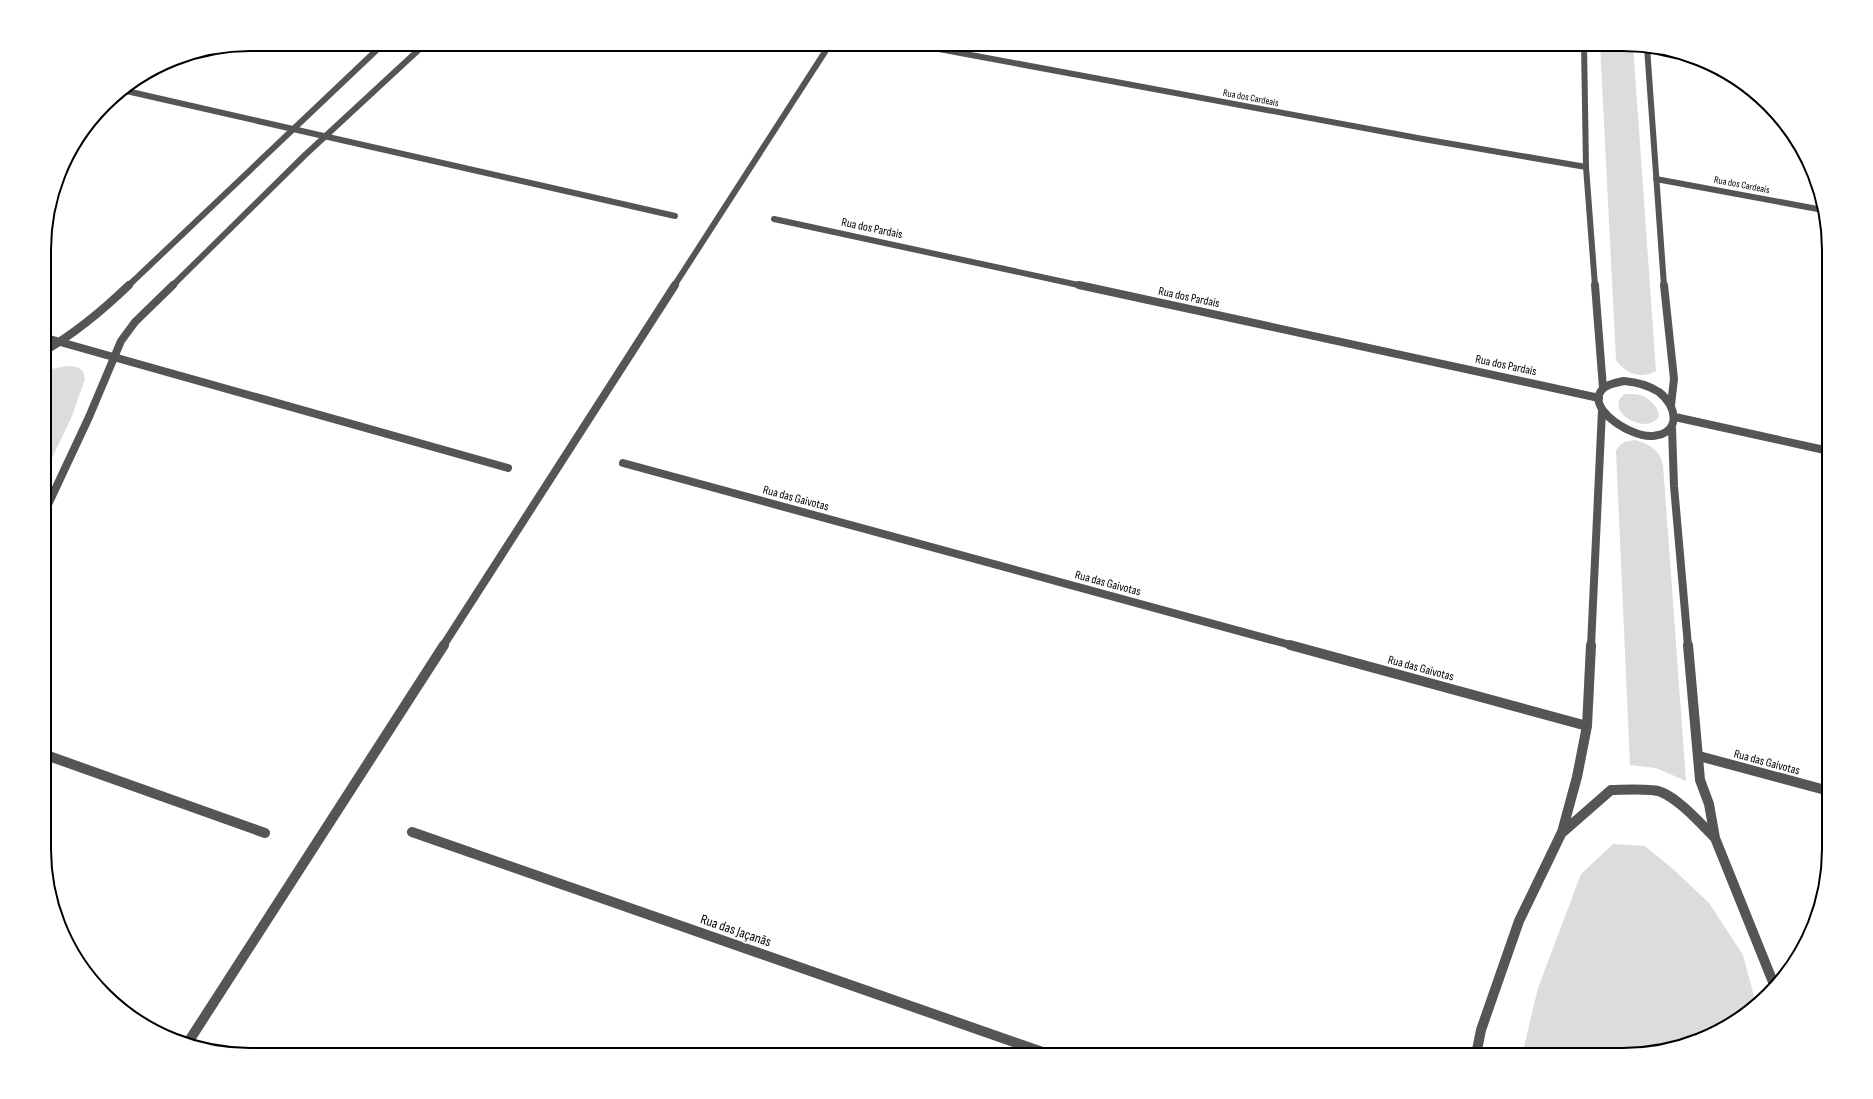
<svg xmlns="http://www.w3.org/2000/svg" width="1873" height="1099" font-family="'Sofia Sans Condensed',sans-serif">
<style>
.green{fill:#dcdcdc}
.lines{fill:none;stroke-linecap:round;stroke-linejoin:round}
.lane-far2{stroke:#555;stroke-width:6}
.lane-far1{stroke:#555;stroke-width:8}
.lane{stroke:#555;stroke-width:10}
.labels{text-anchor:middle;stroke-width:4;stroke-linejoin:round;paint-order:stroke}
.far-street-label{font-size:10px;fill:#000;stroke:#fff}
.street-label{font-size:12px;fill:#000;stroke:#fff}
.near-street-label{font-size:14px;fill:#000;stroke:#fff}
.rim{fill:none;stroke:#000;stroke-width:2}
</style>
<rect width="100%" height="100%" fill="#fff"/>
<path class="green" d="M1600,44L1633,45L1656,371C1641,380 1625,373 1616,360Z
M67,366L77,367L83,371L85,379L72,416L46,471V370Z
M1625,394C1631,394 1638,394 1643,396C1653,401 1668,417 1651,423C1635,429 1605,408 1625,394Z
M1635,440C1649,444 1660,450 1663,465L1686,781L1656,768L1630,765L1616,451C1620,442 1626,441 1635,440Z
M1613,844L1645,846L1673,869L1709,903L1743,955L1756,1004L1726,1027L1676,1048L1636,1055H1522L1538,988L1581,874Z"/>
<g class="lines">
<path class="lane-far2" d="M389,44L399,48L422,44
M912,44L1423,139L1586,167
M1584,44L1586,167L1595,286
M1647,47L1664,286
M122,90L675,216
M1656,179L1823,210
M774,219L1083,286
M128,286L383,44
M172,286L305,155L425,44
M674,286L830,44"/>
<path class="lane-far1" d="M1079,285L1599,398
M1595,285L1603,388
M1664,285L1674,379L1671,405
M46,338L508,468
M46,350C77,332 103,310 129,285
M1624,381C1636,382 1648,385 1659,392C1677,406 1682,433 1653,436C1628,438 1576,401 1609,385C1614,383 1619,382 1624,381Z
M1675,417L1829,451
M1672,428L1674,486L1688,646
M623,463L1294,646
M46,509L89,417L121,341L135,322L173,285
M443,646L675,285
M1591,646L1602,410"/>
<path class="lane" d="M1290,645L1587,726
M1688,645L1700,780L1709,804L1715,838L1775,987
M46,755L265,833
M1699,756L1829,791
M412,832L1051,1055
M1563,832L1611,790C1622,790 1652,788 1661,792C1679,799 1701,824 1715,838
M187,1044L444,645
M1476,1055L1481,1030L1519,921L1562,832L1577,777L1587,726L1591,645"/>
</g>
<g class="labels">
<g class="far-street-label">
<text transform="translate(1251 97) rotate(11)" y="4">Rua dos Cardeais</text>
<text transform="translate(1742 184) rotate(11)" y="4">Rua dos Cardeais</text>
</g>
<g class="street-label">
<text transform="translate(872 228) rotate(12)" y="4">Rua dos Pardais</text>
<text transform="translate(1189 297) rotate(12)" y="4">Rua dos Pardais</text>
<text transform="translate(1506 365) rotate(12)" y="4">Rua dos Pardais</text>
<text transform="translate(796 498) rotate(15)" y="4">Rua das Gaivotas</text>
<text transform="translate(1108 583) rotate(15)" y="4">Rua das Gaivotas</text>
<text transform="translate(1421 668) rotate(15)" y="4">Rua das Gaivotas</text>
<text transform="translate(1767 762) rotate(15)" y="4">Rua das Gaivotas</text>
</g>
<g class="near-street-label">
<text transform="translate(736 930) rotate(19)" y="5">Rua das Jaçanãs</text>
</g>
</g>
<path d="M0 0H1873V1099H0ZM250 51H1623A199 199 0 0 1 1822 250V849A199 199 0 0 1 1623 1048H250A199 199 0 0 1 51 849V250A199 199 0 0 1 250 51Z" fill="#fff" fill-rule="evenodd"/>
<path class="rim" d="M250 51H1623A199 199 0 0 1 1822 250V849A199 199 0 0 1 1623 1048H250A199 199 0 0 1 51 849V250A199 199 0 0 1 250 51Z"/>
</svg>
